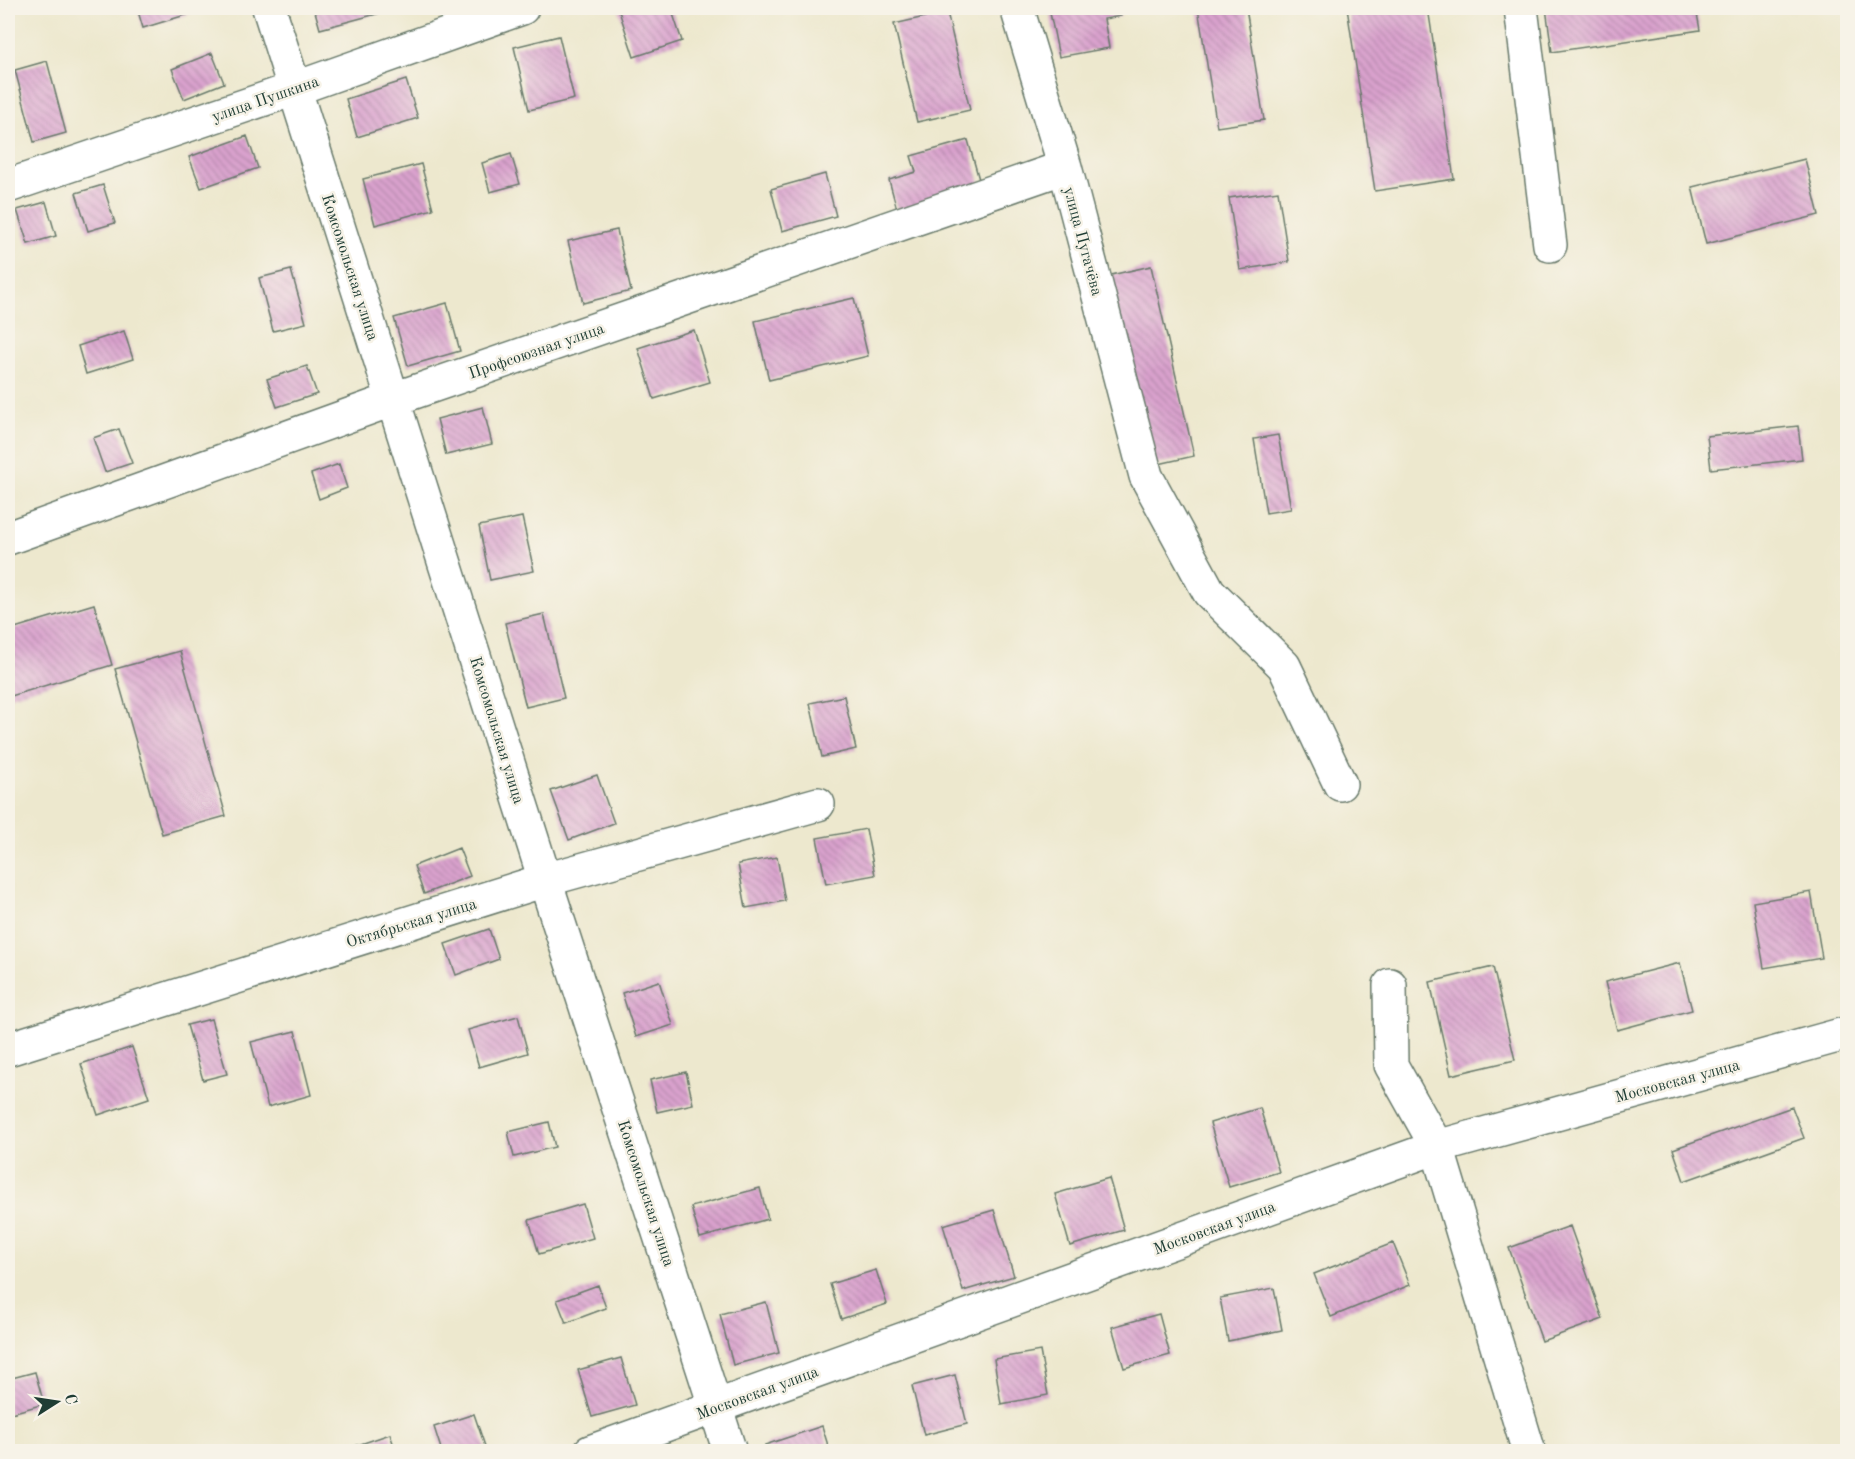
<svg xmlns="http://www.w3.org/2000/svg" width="1855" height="1459" font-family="'Old Standard TT',serif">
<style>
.building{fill:url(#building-back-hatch)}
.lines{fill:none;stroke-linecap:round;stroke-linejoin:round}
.minor-casing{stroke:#67796a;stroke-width:36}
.minor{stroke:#fff;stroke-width:33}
.labels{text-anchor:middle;stroke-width:5;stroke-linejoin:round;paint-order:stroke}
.street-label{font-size:16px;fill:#1f3d34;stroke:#f7f3e8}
</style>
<defs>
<pattern id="building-back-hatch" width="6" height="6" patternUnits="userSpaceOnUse" patternTransform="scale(1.5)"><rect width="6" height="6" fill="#daa2ce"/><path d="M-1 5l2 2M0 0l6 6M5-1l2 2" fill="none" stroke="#b085a8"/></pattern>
</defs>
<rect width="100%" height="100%" fill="#f7f3e8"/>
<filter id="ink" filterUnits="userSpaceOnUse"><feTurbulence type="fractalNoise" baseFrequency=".0167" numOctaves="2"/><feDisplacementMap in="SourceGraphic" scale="12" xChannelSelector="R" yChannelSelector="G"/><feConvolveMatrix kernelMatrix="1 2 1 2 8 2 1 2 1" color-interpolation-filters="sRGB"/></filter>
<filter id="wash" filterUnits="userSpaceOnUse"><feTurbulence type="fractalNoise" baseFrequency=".008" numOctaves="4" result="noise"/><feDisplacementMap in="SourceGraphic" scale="24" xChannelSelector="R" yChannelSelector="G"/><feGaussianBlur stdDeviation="1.35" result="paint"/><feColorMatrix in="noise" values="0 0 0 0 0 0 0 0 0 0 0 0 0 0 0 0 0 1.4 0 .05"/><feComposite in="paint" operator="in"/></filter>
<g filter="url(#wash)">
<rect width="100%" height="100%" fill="#ede8ce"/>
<g id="blocks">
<path class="building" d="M137,8H190L192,13L143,28Z
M314,8H382L384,12L320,29Z
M630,8H671L682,41L634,57L619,11Z
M1049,8H1119L1121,16L1104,19L1109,48L1059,57Z
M1198,8H1246L1264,120L1217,127Z
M1347,8H1428L1454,179L1375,191Z
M1546,8H1696L1700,30L1552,52Z
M947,12L970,110L917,122L894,24Z
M559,36L574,99L529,110L514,47Z
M212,53L224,83L184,99L172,69Z
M47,61L66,133L34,142L15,70Z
M406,80L418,118L357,137L346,99Z
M247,136L258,168L201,188L189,157Z
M968,140L985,201L901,224L889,180L916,172L911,156Z
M511,154L520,184L490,192L482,163Z
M1805,159L1819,215L1706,244L1692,187Z
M421,164L433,209L375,225L363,179Z
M825,174L836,216L782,231L771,189Z
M103,185L115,223L88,231L76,193Z
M1278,191L1289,262L1240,270L1229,198Z
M46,202L56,236L28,244L17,210Z
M617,230L631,291L583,303L568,241Z
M1151,266L1194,456L1132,470L1089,280Z
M291,270L306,323L273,331L259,278Z
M854,298L868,356L769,380L755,321Z
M447,303L460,351L408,366L394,318Z
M694,330L710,382L654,399L638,348Z
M124,331L133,359L86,374L78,346Z
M307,366L317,394L277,407L267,379Z
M483,407L492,444L446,455L437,419Z
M1798,426L1802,459L1711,469L1707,436Z
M119,429L132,463L105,472L93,438Z
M1278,435L1291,509L1266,513L1254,439Z
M339,464L347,488L319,499L311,474Z
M522,517L534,571L490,580L479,526Z
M94,604L112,665L8,697V630Z
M544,614L564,698L526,707L505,623Z
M180,651L226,816L162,834L115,669Z
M844,696L856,749L822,757L810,703Z
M597,775L614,823L569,840L551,791Z
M866,829L875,875L826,884L817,838Z
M459,848L470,876L424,894L414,866Z
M777,857L785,901L746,908L738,864Z
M1811,892L1822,958L1764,968L1753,902Z
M489,929L499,959L456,975L445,944Z
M1680,963L1692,1010L1617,1030L1605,982Z
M1493,967L1515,1060L1451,1075L1430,982Z
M659,981L673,1025L636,1037L622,993Z
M518,1016L528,1053L479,1067L468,1030Z
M211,1019L227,1074L203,1080L187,1025Z
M295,1031L311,1095L268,1107L251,1042Z
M132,1047L149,1098L98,1115L81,1064Z
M686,1072L693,1104L657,1112L650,1080Z
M1792,1107L1804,1138L1684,1181L1673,1149Z
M1260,1108L1279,1172L1229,1187L1210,1123Z
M549,1122L555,1147L514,1157L508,1132Z
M1109,1178L1124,1230L1070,1246L1055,1194Z
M760,1188L768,1219L700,1238L691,1207Z
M583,1204L593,1238L539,1254L529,1220Z
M994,1210L1014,1276L963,1291L943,1225Z
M1570,1226L1603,1319L1542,1341L1509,1248Z
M1393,1243L1410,1285L1331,1317L1314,1274Z
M876,1270L887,1304L841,1319L830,1284Z
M598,1285L606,1308L566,1323L557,1300Z
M1274,1288L1282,1330L1228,1341L1220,1298Z
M766,1302L779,1353L733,1365L720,1314Z
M1159,1314L1170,1355L1124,1368L1112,1327Z
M1040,1351L1048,1395L1001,1404L994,1359Z
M621,1358L635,1405L592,1417L578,1370Z
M35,1372L44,1404L8,1414V1379Z
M955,1375L967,1424L924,1435L912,1386Z
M474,1414L487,1452H442L434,1427Z
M822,1426L830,1452H768L765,1445Z
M390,1434L396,1452H353L352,1447Z"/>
</g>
</g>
<g filter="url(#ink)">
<use href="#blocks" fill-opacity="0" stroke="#67796a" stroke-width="1.5"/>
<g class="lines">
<defs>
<path id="minor" d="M269,8L545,880L730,1452
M1017,8L1065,167L1146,476L1209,592L1284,666L1340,784
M1521,8L1550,245
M8,186L294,89L522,8
M8,538L394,399L1065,167
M1390,985L1391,1065L1437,1147L1529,1452
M8,1049L545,880L818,804
M590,1452L1437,1147L1848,1033"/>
</defs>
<use href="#minor" class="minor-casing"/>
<use href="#minor" class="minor"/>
</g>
</g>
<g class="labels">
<g class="street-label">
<text transform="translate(265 98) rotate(-19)" y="6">улица Пушкина</text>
<text transform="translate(1084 241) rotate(75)" y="6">улица Пугачёва</text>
<text transform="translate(351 267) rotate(72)" y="6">Комсомольская улица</text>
<text transform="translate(536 350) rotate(-19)" y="6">Профсоюзная улица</text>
<text transform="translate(498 730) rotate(73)" y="6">Комсомольская улица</text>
<text transform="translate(411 922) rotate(-17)" y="6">Октябрьская улица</text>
<text transform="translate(1677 1080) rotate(-15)" y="6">Московская улица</text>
<text transform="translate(647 1193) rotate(72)" y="6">Комсомольская улица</text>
<text transform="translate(1214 1227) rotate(-20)" y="6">Московская улица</text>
<text transform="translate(757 1392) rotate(-20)" y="6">Московская улица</text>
</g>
</g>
<rect width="1855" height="1459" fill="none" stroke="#f7f3e8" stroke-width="30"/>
<g transform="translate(57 1402) rotate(78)" stroke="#f7f3e8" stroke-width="4.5" paint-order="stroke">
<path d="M0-4.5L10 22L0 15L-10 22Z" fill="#1f3d34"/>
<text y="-9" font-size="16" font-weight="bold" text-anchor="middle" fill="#1f3d34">С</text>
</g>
</svg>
